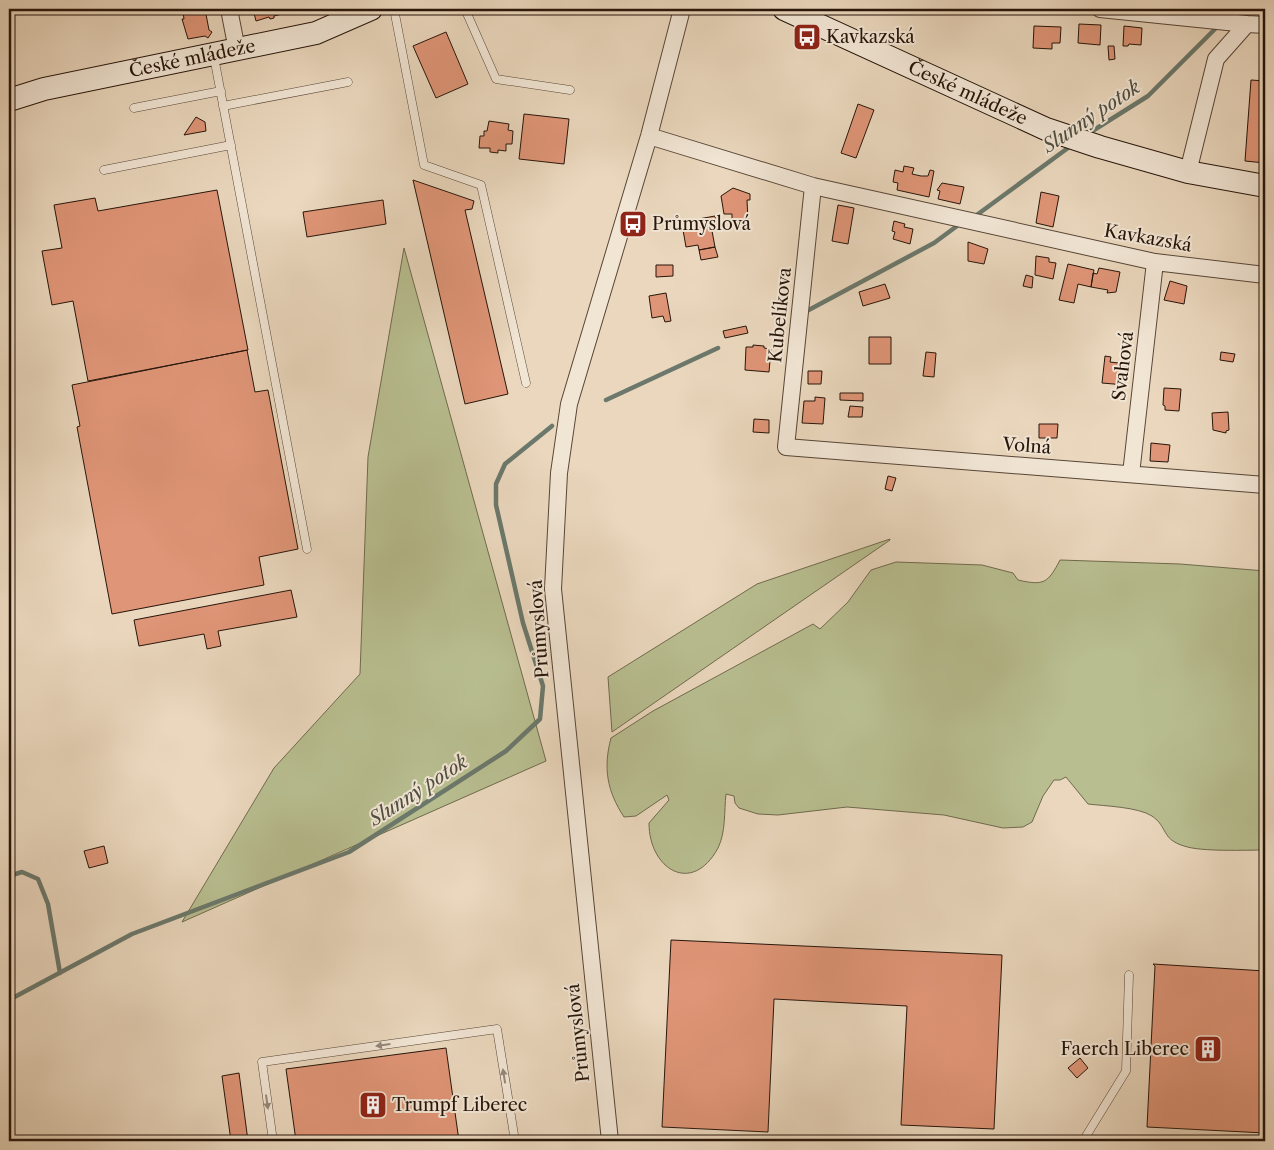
<svg xmlns="http://www.w3.org/2000/svg" width="1274" height="1150" font-family="'Libre Caslon Text',serif">
<style>
.green{fill:#b8be90;stroke:#706a4d}
.lines{fill:none;stroke-linecap:round;stroke-linejoin:round}
.stream{stroke:#6b786b;stroke-width:4.5}
.building{fill:#df9577;stroke:#27150a}
.lane-casing{stroke:#584637;stroke-width:9}
.street-casing{stroke:#584637;stroke-width:18}
.secondary-casing{stroke:#27150a;stroke-width:24}
.lane{stroke:#f1e5d4;stroke-width:8}
.street{stroke:#f1e5d4;stroke-width:16}
.secondary{stroke:#f1e5d4;stroke-width:22}
.oneway{fill:#968779}
.labels{text-anchor:middle;stroke-width:4;stroke-linejoin:round;paint-order:stroke}
.poi-label{font-size:18px;fill:#27150a;stroke:#f1e5d4;text-anchor:start}
.street-label{font-size:18px;fill:#27150a;stroke:#f1e5d4}
.water-label{font-size:19px;font-style:italic;fill:#4f4f42;stroke:#f1e5d4}
</style>
<rect width="100%" height="100%" fill="#ead7bd"/>
<filter id="stains"><feTurbulence type="fractalNoise" baseFrequency=".004" numOctaves="4"/><feColorMatrix values="0 0 0 0 .2 0 0 0 0 .09 0 0 0 0 .02 0 0 0 .5 -.17"/></filter>
<radialGradient id="worn" r=".72"><stop offset=".6" stop-color="#630" stop-opacity="0"/><stop offset="1" stop-color="#630" stop-opacity=".3"/></radialGradient>
<path class="green" d="M404,248L546,761L182,922L274,768L360,674L368,457Z
M890,539V540L612,732L608,677L757,584Z
M1060,560L1180,564L1265,571V850C1246,850 1201,852 1184,846C1161,839 1168,827 1152,816C1138,807 1105,806 1088,804L1066,777L1060,780H1054L1043,796L1032,822L1023,827L1003,828L944,815L847,807L778,815L758,814L739,808L735,803L734,796L726,794C724,811 726,832 718,848C692,896 649,869 649,823L669,800L667,795L636,816L624,817C607,791 603,768 611,738L653,711L813,624L820,629L848,602L871,570L896,562L982,565L1013,573L1018,580C1044,586 1048,583 1060,560Z"/>
<g class="lines">
<path class="stream" d="M1231,9L1232,10
M1086,135L1148,96L1215,29
M974,217L1072,145
M805,312L934,243L957,226
M606,400L718,348
M9,876L22,872L38,879L48,904L60,973
M9,1000L132,934L349,852L506,751L540,719L543,686L523,623L496,505V484L505,464L552,426"/>
</g>
<path class="building" d="M194,9H205L209,30L212,32L208,38L205,36L188,39L182,19H184L183,12Z
M253,9H298V10L274,16V18L270,19L269,17L256,21Z
M1079,24L1101,25L1100,45L1078,43Z
M1034,26L1061,27L1060,43H1052V49L1033,48Z
M1124,26L1142,28L1141,45L1129,44L1128,46H1123Z
M446,32L468,84L436,98L413,46Z
M1108,46H1114L1115,59L1109,60Z
M1251,80L1265,81V163L1245,161Z
M858,104L874,110L856,158L841,153Z
M524,114L569,119L564,164L519,159Z
M196,117L205,122L206,131L184,135Z
M489,121L509,124L508,130L513,131L512,144H506V151L498,150V153L490,152V148H479L480,136H484V131H487Z
M904,166L914,168L912,174L921,176H928L930,170L934,171L929,197L897,190L898,183L893,182L895,170L903,172Z
M413,180L474,201L472,209L465,210L508,394L465,404Z
M942,183L964,187L960,204L938,199L940,191L937,190Z
M733,188L750,194V200H747L748,221H732V214H724L721,196Z
M217,190L248,350L88,381L73,301L52,305L42,251L62,248L54,205L95,198L98,211Z
M1041,192L1059,196L1053,227L1036,223Z
M383,200L386,224L307,237L303,212Z
M838,205L854,208L848,244L832,241Z
M715,216L718,230L712,231L715,247L699,250L698,245L686,247L683,230L695,228L693,220Z
M894,221L905,224L904,227L913,229L910,244L893,239L895,232L892,231Z
M968,242L988,249L984,264L968,261Z
M715,247L718,257L701,260L699,250Z
M1036,256L1049,258V262L1056,263L1053,279L1035,275Z
M1068,264L1094,270L1091,287L1078,284L1074,303L1059,300Z
M656,265H673V276L656,277Z
M1099,268L1120,272L1116,292L1107,293L1108,290L1091,287L1093,273L1097,274Z
M1026,275L1033,277L1032,288L1023,286Z
M1170,281L1187,286L1184,304L1164,300Z
M885,284L890,298L863,306L859,292Z
M666,293L671,321L665,322L663,316L652,318L649,296Z
M746,326L748,333L725,338L723,331Z
M869,337H891V364H869Z
M753,345L764,346V348L771,349L769,372L745,370L746,347H753Z
M247,350L255,392L268,390L298,549L259,557L264,585L112,614L77,427L80,426L72,385Z
M926,352L936,353L934,377L923,376Z
M1221,352L1235,354L1233,362L1220,360Z
M1105,356L1111,357L1110,362L1127,364L1125,385L1102,383Z
M808,371H822L821,384H808Z
M1164,388L1181,389L1179,411L1165,410V406L1163,405Z
M840,393H863V401L840,400Z
M815,397L825,398L823,424L802,423L804,401H815Z
M850,406L863,407L862,417H848Z
M1228,412L1229,430L1226,431V433L1213,430L1212,413Z
M754,419L769,420V433L753,432Z
M1039,424H1058L1057,438H1039Z
M1151,443L1170,445L1168,462L1150,461Z
M888,476L896,478L892,491L885,489Z
M291,590L297,617L218,631L221,646L207,649L204,634L139,646L134,620Z
M104,846L108,863L89,868L84,851Z
M671,940L1002,955L994,1129L901,1125L907,1006L774,999L768,1132L662,1127Z
M1153,964L1265,971V1133L1147,1127L1155,966Z
M446,1048L459,1141H296L286,1069Z
M1080,1058L1088,1068L1077,1078L1068,1068Z
M239,1073L248,1141H231L222,1076Z"/>
<g class="lines">
<defs>
<path id="lane" d="M394,9L424,165L481,185L526,383
M465,9L496,79L570,90
M214,57L307,549
M223,106L348,82
M134,108L221,91
M104,170L231,145
M273,1141L262,1062L497,1029L515,1141
M1083,1141L1126,1071L1129,975"/>
<path id="street" d="M229,9L237,50
M1100,9L1247,24L1216,59L1188,172
M1247,24L1265,25
M649,136L813,186L1155,262L1265,275
M813,186L786,447L1265,485
M1131,474L1155,262
M610,1141L553,589L559,473L569,404L649,136L682,9"/>
<g id="secondary">
<path id="s1" d="M784,9L1046,129L1100,147L1188,172L1265,186"/>
<path id="s2" d="M9,100L44,89L316,33L371,9"/>
</g>
</defs>
<use href="#lane" class="lane-casing"/>
<use href="#street" class="street-casing"/>
<use href="#secondary" class="secondary-casing"/>
<use href="#lane" class="lane"/>
<use href="#street" class="street"/>
<use href="#secondary" class="secondary"/>
</g>
<defs><path id="oneway-solid" d="M-6-.8H1V-3.2L6.5 0L1 3.2V.8H-6Z" transform="scale(1.25)"/></defs>
<g class="oneway">
<use href="#oneway-solid" transform="translate(383 1045) rotate(172)"/>
<use href="#oneway-solid" transform="translate(504 1076) rotate(-99)"/>
<use href="#oneway-solid" transform="translate(267 1102) rotate(82)"/>
</g>
<defs>
<symbol id="bus-square" viewBox="-11 -11 22 22"><rect x="-9" y="-9" width="18" height="18" rx="4" fill="#8f2418" stroke="#f1e5d4"/><path d="M-5-6H5V4H4V6H2V4H-2V6H-4V4H-5ZM-3.5-4V0h7V-4ZM-3.5 1.2v1.5H-2V1.2ZM2 1.2v1.5H3.5V1.2Z" fill="#fff"/></symbol>
<symbol id="building-square" viewBox="-11 -11 22 22"><rect x="-9" y="-9" width="18" height="18" rx="4" fill="#8f2418" stroke="#f1e5d4"/><path d="M-4-6H4V6H1V3H-1V6H-4ZM-2.5-4.3h1.7v1.8h-1.7ZM.8-4.3h1.7v1.8H.8ZM-2.5-1h1.7V.8h-1.7ZM.8-1h1.7V.8H.8Z" fill="#fff"/></symbol>
</defs>
<g fill-rule="evenodd">
<use href="#bus-square" x="791" y="21" width="32" height="32"/>
<use href="#bus-square" x="617" y="208" width="32" height="32"/>
<use href="#building-square" x="1192" y="1033" width="32" height="32"/>
<use href="#building-square" x="357" y="1089" width="32" height="32"/>
</g>
<g class="labels">
<g class="poi-label">
<text x="826" y="43">Kavkazská</text>
<text x="652" y="230">Průmyslová</text>
<text x="1189" y="1055" text-anchor="end">Faerch Liberec</text>
<text x="392" y="1111">Trumpf Liberec</text>
</g>
<g class="street-label">
<text dy="6" stroke="none"><textPath href="#s2" startOffset="188">České mládeže</textPath></text>
<text dy="6" stroke="none"><textPath href="#s1" startOffset="202">České mládeže</textPath></text>
<text transform="translate(1148 238) rotate(10)" y="6">Kavkazská</text>
<text transform="translate(780 315) rotate(-84)" y="6">Kubelíkova</text>
<text transform="translate(1123 366) rotate(-83)" y="6">Svahová</text>
<text transform="translate(1027 446) rotate(4)" y="6">Volná</text>
<text transform="translate(539 629) rotate(-94)" y="6">Průmyslová</text>
<text transform="translate(578 1033) rotate(-96)" y="6">Průmyslová</text>
</g>
<g class="water-label">
<text transform="translate(1091 116) rotate(-34)" y="7">Slunný potok</text>
<text transform="translate(418 790) rotate(-33)" y="7">Slunný potok</text>
</g>
</g>
<rect width="1274" height="1150" fill="none" stroke="#ead7bd" stroke-width="30"/>
<rect x="10" y="10" width="1254" height="1130" fill="none" stroke="#27150a" stroke-width="2.5"/>
<rect x="15" y="15" width="1244" height="1120" fill="none" stroke="#27150a"/>
<rect width="100%" height="100%" filter="url(#stains)"/>
<rect width="100%" height="100%" fill="url(#worn)"/>
</svg>
